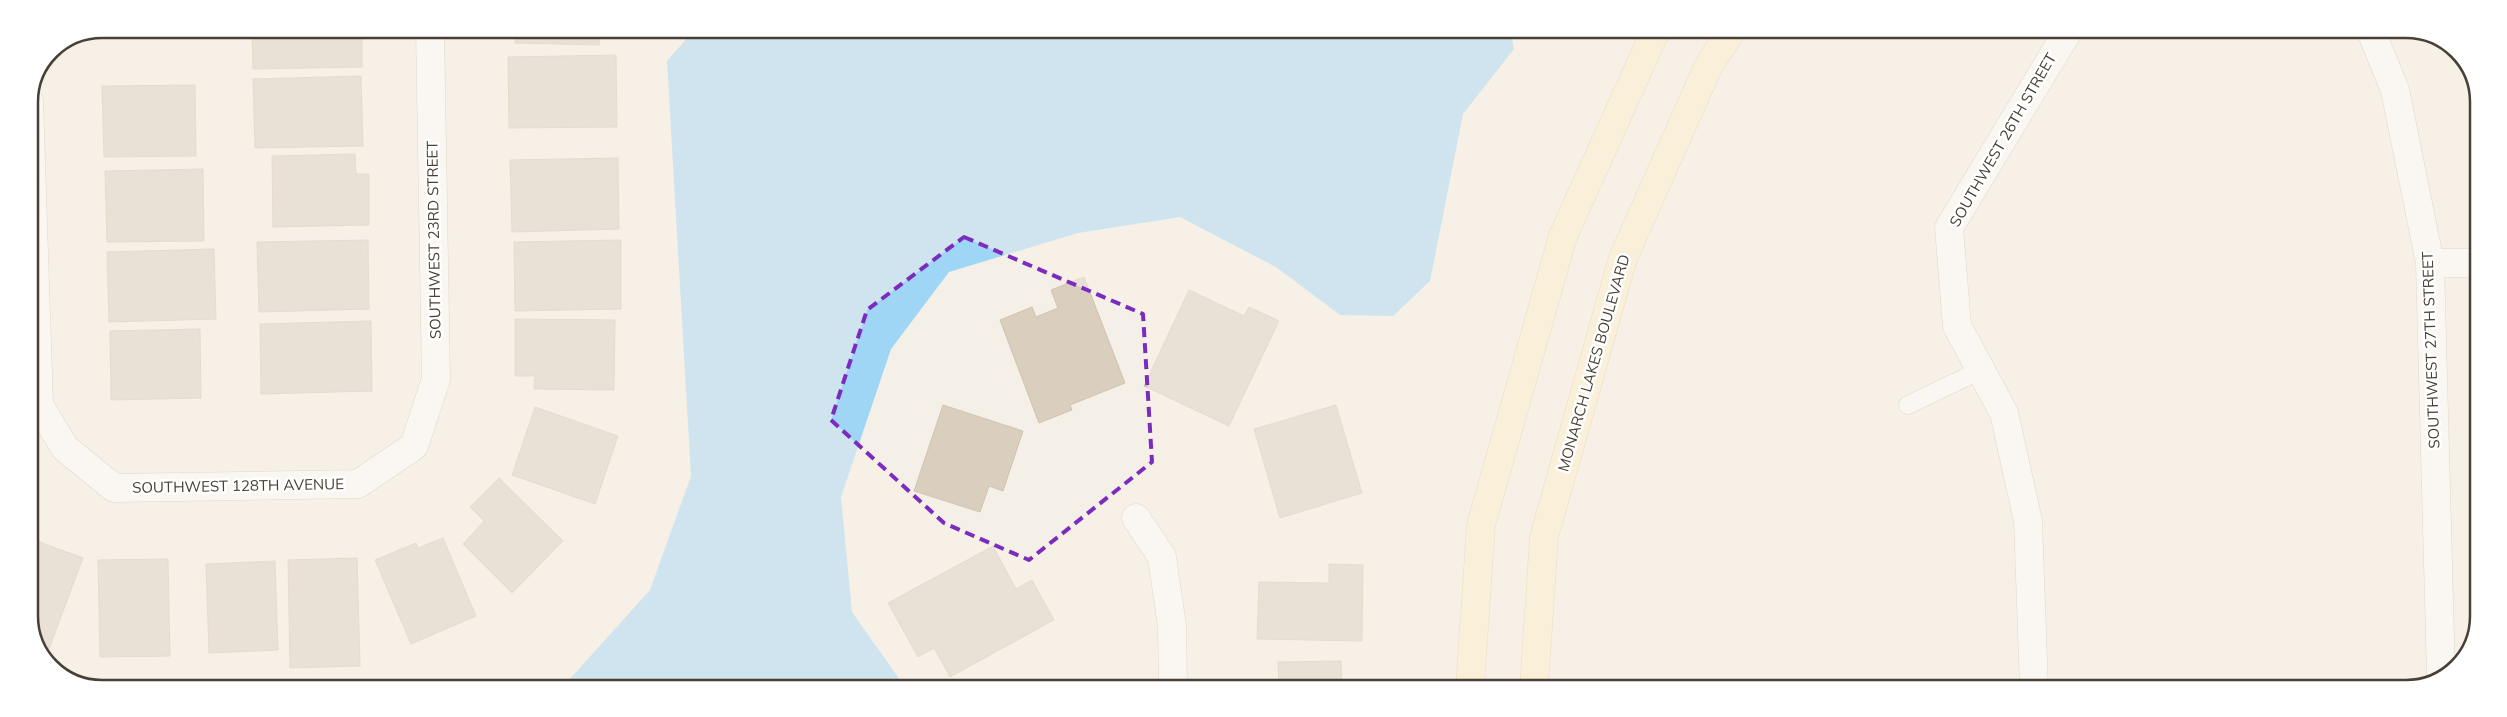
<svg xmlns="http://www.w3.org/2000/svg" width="2507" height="717" font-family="Mulish,sans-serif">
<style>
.water{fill:#a0d6f5}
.building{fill:#dacebf;stroke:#d2c3ae}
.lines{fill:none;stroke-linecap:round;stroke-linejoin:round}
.lane-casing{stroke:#c4baac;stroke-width:19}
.street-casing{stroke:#c4baac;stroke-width:29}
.secondary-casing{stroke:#dbc596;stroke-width:29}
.lane{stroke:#fff;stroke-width:18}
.street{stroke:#fff;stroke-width:28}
.secondary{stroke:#ffefc7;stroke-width:28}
.marked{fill:none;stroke:#7b2cbf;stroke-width:4;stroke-dasharray:10 6;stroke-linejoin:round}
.labels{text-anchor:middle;stroke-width:5;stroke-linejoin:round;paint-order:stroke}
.street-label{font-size:15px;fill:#484035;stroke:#fff}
.rim{fill:none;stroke:#484035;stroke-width:2.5}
</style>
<rect width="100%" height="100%" fill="#f5f0e7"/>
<path class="water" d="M699,29L1510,30L1514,49L1463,114L1430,281L1393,316L1340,315L1276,267L1180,217L1078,233L949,272L891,349L841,497L852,612L905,687L552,686L569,680L650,590L691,476L667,61L689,36Z"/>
<path class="building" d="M252,29H362V67L253,69Z
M515,29H600L599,45L515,43Z
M616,55L617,127L509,128L508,57Z
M361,76L363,146L255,148L253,79Z
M195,85L196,156L104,157L102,86Z
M355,154L356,174H369V225L273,227L272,156Z
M618,158L619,229L512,232L510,160Z
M203,169L204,241L107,242L105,171Z
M368,240L369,309L259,312L257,242Z
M621,240V309L515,311L514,242Z
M214,249L216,319L109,322L107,252Z
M1084,277L1125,383L1070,405L1072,410L1039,423L1000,320L1032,307L1036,317L1058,308L1051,290Z
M1189,290L1244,316L1249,307L1279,321L1229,426L1144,386Z
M515,319L615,320L614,390L534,389L535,376H515Z
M371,321L372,391L261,394L260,324Z
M200,329L201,398L111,400L110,331Z
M943,405L1023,431L1003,491L989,486L980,512L914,491Z
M1336,405L1362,493L1280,518L1254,429Z
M535,407L618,436L595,504L512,475Z
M499,478L563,541L512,593L463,544L484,521L470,507Z
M29,538L83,558L46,657L29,620Z
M443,538L476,616L411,644L375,560L416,543L418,548Z
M993,546L1016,589L1032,580L1054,620L950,677L934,648L918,657L888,603Z
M357,558L360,666L290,668L288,560Z
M168,559L170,656L100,657L98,560Z
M275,561L278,650L209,653L206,564Z
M1329,564L1363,565L1362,641L1257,639L1259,582L1329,583Z
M1341,661L1342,687H1279L1278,662Z"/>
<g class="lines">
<defs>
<path id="lane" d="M1908,405L1981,370"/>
<path id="street" d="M2371,31L2395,90L2430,263L2441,676
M29,101L39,405L65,448L114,488L358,484L414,446L436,379L430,29
M2430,263H2477
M1136,518L1162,557L1172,626L1173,687
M2034,688L2028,521L2004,413L1957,326L1949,228L2068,31"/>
<path id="secondary" d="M1470,687L1481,525L1563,236L1656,30
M1534,687L1544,537L1623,258L1709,65L1732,30"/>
</defs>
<use href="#lane" class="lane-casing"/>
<use href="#street" class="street-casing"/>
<use href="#secondary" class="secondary-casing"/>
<use href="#lane" class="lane"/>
<use href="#street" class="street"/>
<use href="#secondary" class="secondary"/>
</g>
<path d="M0 0H2507V717H0ZM964,237L1143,314L1152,462L1029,560L944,523L831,420L867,310Z" fill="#f5f0e7" fill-opacity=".55" fill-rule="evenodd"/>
<path class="marked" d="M964,237L1143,314L1152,462L1029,560L944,523L831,420L867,310Z"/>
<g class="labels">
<g class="street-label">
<text transform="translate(2003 140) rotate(-60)" y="5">SOUTHWEST 26TH STREET</text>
<text transform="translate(434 240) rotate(-91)" y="5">SOUTHWEST 23RD STREET</text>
<text transform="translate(2431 350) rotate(-92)" y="5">SOUTHWEST 27TH STREET</text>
<text transform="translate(1594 363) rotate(-74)" y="5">MONARCH LAKES BOULEVARD</text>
<text transform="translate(238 486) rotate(-1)" y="5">SOUTHWEST 128TH AVENUE</text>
</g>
</g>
<path d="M0 0H2507V717H0ZM102 38H2406A64 64 0 0 1 2470 102V616A64 64 0 0 1 2406 680H102A64 64 0 0 1 38 616V102A64 64 0 0 1 102 38Z" fill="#fff" fill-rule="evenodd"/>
<path class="rim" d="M102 38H2406A64 64 0 0 1 2470 102V616A64 64 0 0 1 2406 680H102A64 64 0 0 1 38 616V102A64 64 0 0 1 102 38Z"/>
</svg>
